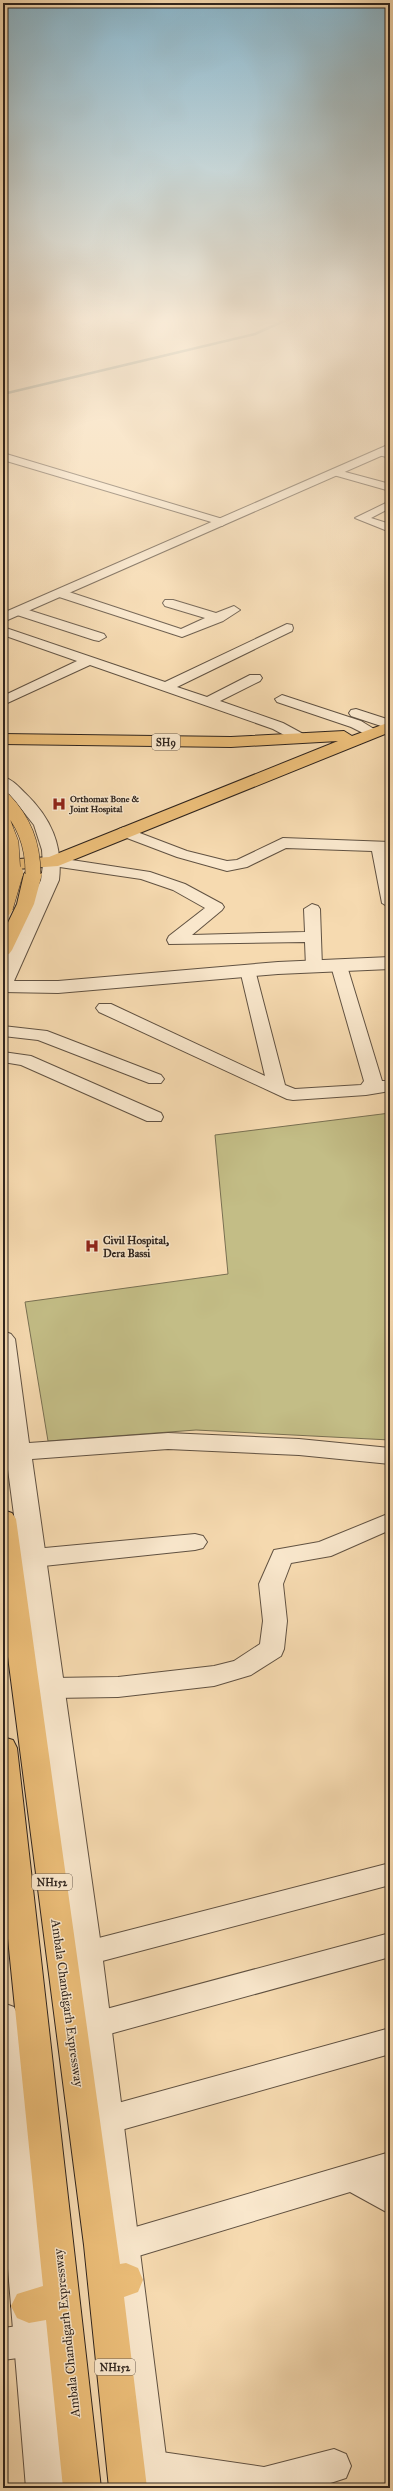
<svg xmlns="http://www.w3.org/2000/svg" width="393" height="2491" font-family="'IM FELL Great Primer',serif">
<style>
.green{fill:#c3bd86;stroke:#797052}
.lines{fill:none;stroke-linecap:round;stroke-linejoin:round}
.stream{stroke:#727f6f;stroke-width:2.5}
.minor-casing{stroke:#615242;stroke-width:2}
.tertiary-casing{stroke:#615242;stroke-width:2}
.primary-casing{stroke:#2f241d;stroke-width:2}
.trunk-casing{stroke:#2f241d;stroke-width:2}
.minor{fill:#f9e7cc;fill-rule:evenodd}
.tertiary{fill:#f9e7cc;fill-rule:evenodd}
.primary{fill:#ebbd78;fill-rule:evenodd}
.trunk{fill:#ebbd78;fill-rule:evenodd}
.trunk-bridge-far1-casing{stroke:#2f241d;stroke-width:16;stroke-linecap:butt}
.trunk-bridge-casing{stroke:#2f241d;stroke-width:21;stroke-linecap:butt}
.trunk-bridge-far1{stroke:#ebbd78;stroke-width:15}
.trunk-bridge{stroke:#ebbd78;stroke-width:20}
.labels{text-anchor:middle;stroke-width:3;stroke-linejoin:round;paint-order:stroke}
.far-poi-label{font-size:9px;font-weight:bold;fill:#2f241d;stroke:#f9e7cc;text-anchor:start}
.shield{fill:#f9e7cc;stroke:#6c5e52;stroke-width:1}
.shield-label{font-size:10px;font-weight:bold;fill:#2f241d}
.poi-label{font-size:11px;font-weight:bold;fill:#2f241d;stroke:#f9e7cc;text-anchor:start}
.near-street-label{font-size:13px;fill:#2f241d;stroke:#f9e7cc}
</style>
<rect width="100%" height="100%" fill="#f6dab0"/>
<filter id="stains"><feTurbulence type="fractalNoise" baseFrequency=".005" numOctaves="4"/><feColorMatrix values="0 0 0 0 .2 0 0 0 0 .09 0 0 0 0 .02 0 0 0 .5 -.17"/></filter>
<radialGradient id="worn" r=".72"><stop offset=".6" stop-color="#630" stop-opacity="0"/><stop offset="1" stop-color="#630" stop-opacity=".3"/></radialGradient>
<path class="green" d="M390,1113V1440L196,1430L48,1441L25,1302L228,1274L215,1135Z"/>
<g class="lines">
<path class="stream" d="M3,394L255,334L295,316"/>
<defs>
<path id="minor" d="M113,316H129L137,320L132,323Z
M379,449L390,452V458L375,454L374,452Z
M3,453L226,520L228,522L222,526L218,524L3,460Z
M334,469L390,484V491L330,474L328,472Z
M390,501V508L371,518L390,524V532L355,518Z
M60,589L181,629L205,618L165,606L163,603L165,600H173L216,613L234,606L240,610L223,621L182,637L56,596L54,593Z
M19,607L104,634L106,637L99,641L94,640L14,614L13,611Z
M287,624L292,625L293,628L292,631L177,687L207,697L250,675H260L262,678L260,681L220,701L283,723L307,736L309,739L307,742H297L273,729L90,665L3,705V696L77,661L3,635V627L165,682Z
M282,695L361,721L379,732L377,735H367L351,727L277,702L275,699Z
M356,709L390,720V729L351,716L349,713L351,710Z
M124,827L187,851L227,861L237,860L283,838L390,842V852H388L390,862V908L382,903L372,851L286,848L247,867L227,871L177,857L119,835L116,832L119,829Z
M52,857L150,872L185,884L222,904L224,907L222,910L192,935L305,932L304,909L312,904L318,906L320,909L322,967L320,971H308L306,967L305,942L169,944L167,940L169,936L205,908L173,890L141,879L46,865L44,862Z
M339,961L345,962L347,966L382,1081H390V1091L366,1095L293,1100L287,1099L99,1012L96,1008L99,1004H111L265,1076L240,970L242,966H254L285,1085L295,1089L361,1085L364,1081L331,966L333,962Z
M3,1026L47,1031L161,1075L164,1079L161,1083H149L38,1040L3,1036Z
M3,1052L31,1056L161,1113L163,1117L161,1121H147L21,1065L3,1062Z
M390,1513V1530L331,1556L291,1563L283,1584L287,1621L284,1649L281,1656L251,1675L214,1686L118,1697L52,1698L43,1695L39,1688L43,1681L52,1678L118,1677L214,1666L234,1661L260,1644L263,1621L259,1584L274,1550L319,1542Z
M195,1534L203,1536L207,1542L203,1548L195,1550L34,1567L26,1564L22,1558L26,1552L34,1549Z
M390,1863V1885L87,1965L77,1962L73,1953L77,1944L87,1941Z
M390,1933V1957L95,2038L85,2034L81,2025L85,2016L95,2012Z
M390,2028V2054L107,2134L96,2130L92,2120L96,2110L107,2106Z
M390,2152V2180L388,2181L390,2182V2214L350,2192L122,2261L111,2257L106,2246L111,2235L122,2231Z
M33,2324L44,2329L49,2340L44,2351L33,2356L3,2360V2328Z
M334,2449L346,2454L351,2466L346,2478L315,2488H175L148,2484L136,2479L131,2467L136,2455L148,2450L264,2467Z"/>
<path id="tertiary" d="M390,444V452L3,622V613Z
M3,777C12,779 19,787 25,793C51,818 63,845 59,880L14,981H58L278,962L390,957V969L278,974L58,993L3,992V964L41,880L43,865L42,850L34,825L19,806L3,790Z
M3,847L9,848L12,852V884L9,888L3,889Z
M3,1331L11,1334L15,1339L29,1443L168,1433L299,1439L390,1448V1464L299,1455L168,1449L32,1459L102,1953L170,2488H132L72,1953L7,1462H3V1446L5,1445L3,1428Z
M3,2003L14,2007L19,2017L64,2488H26L3,2208Z"/>
<path id="primary" d="M390,722V732L58,866L3,870V860L49,857L338,741L231,747L3,744V734L231,737L344,731L352,736Z"/>
<path id="trunk" d="M33,869L39,870L42,874L34,904L12,950L9,954L3,955V933L17,904L24,874L27,870Z
M3,1510L12,1513L16,1519L120,2264L126,2263L138,2268L143,2280L138,2292L124,2297L147,2488H109L84,2245L3,1618Z
M3,1737L13,1740L17,1748L101,2488H63L46,2320L29,2323L17,2318L11,2306L17,2294L43,2286L3,1889Z"/>
</defs>
<use href="#minor" class="minor-casing"/>
<use href="#tertiary" class="tertiary-casing"/>
<use href="#primary" class="primary-casing"/>
<use href="#trunk" class="trunk-casing"/>
<use href="#minor" class="minor"/>
<use href="#tertiary" class="tertiary"/>
<use href="#primary" class="primary"/>
<use href="#trunk" class="trunk"/>
<defs>
<path id="trunk-bridge-far1" d="M3,799C24,821 33,844 33,874
M3,822L11,843L13,874"/>
<path id="trunk-bridge" d="M3,907L13,873"/>
</defs>
<use href="#trunk-bridge-far1" class="trunk-bridge-far1-casing"/>
<use href="#trunk-bridge" class="trunk-bridge-casing"/>
<use href="#trunk-bridge-far1" class="trunk-bridge-far1"/>
<use href="#trunk-bridge" class="trunk-bridge"/>
</g>
<linearGradient id="sky" x2="0" y2="1"><stop stop-color="#8ab7cd"/><stop offset="0.48" stop-color="#fbeedb"/><stop offset="1" stop-color="#fbeedb" stop-opacity="0"/></linearGradient>
<rect width="393" height="665" fill="url(#sky)"/>
<defs>
<symbol id="hospital-bare" viewBox="-9 -9 18 18"><path d="M-5-5h3v3.5h4V-5h3V5h-3V1.5h-4V5h-3Z" fill="#8f2418" stroke="#f9e7cc" stroke-width="2.5" paint-order="stroke"/></symbol>
</defs>
<g fill-rule="evenodd">
<use href="#hospital-bare" x="49" y="794" width="20" height="20"/>
<use href="#hospital-bare" x="82" y="1236" width="20" height="20"/>
</g>
<g class="labels">
<g class="far-poi-label">
<text x="70" y="802">Orthomax Bone &amp;<tspan x="70" dy="10">Joint Hospital</tspan></text>
</g>
<g class="shield">
<rect x="152" y="734" width="28" height="16" rx="3"/>
<rect x="32" y="1874" width="40" height="16" rx="3"/>
<rect x="95" y="2359" width="40" height="16" rx="3"/>
</g>
<g class="shield-label">
<text x="166" y="746">SH9</text>
<text x="52" y="1886">NH152</text>
<text x="115" y="2371">NH152</text>
</g>
<g class="poi-label">
<text x="103" y="1244">Civil Hospital,<tspan x="103" dy="13">Dera Bassi</tspan></text>
</g>
<g class="near-street-label">
<text transform="translate(68 2003) rotate(82)" y="5">Ambala Chandigarh Expressway</text>
<text transform="translate(66 2333) rotate(-96)" y="5">Ambala Chandigarh Expressway</text>
</g>
</g>
<rect width="393" height="2491" fill="none" stroke="#f6dab0" stroke-width="16"/>
<rect x="4" y="4" width="385" height="2483" fill="none" stroke="#2f241d" stroke-width="2"/>
<rect x="8" y="8" width="377" height="2475" fill="none" stroke="#2f241d"/>
<rect width="100%" height="100%" filter="url(#stains)"/>
<rect width="100%" height="100%" fill="url(#worn)"/>
</svg>
